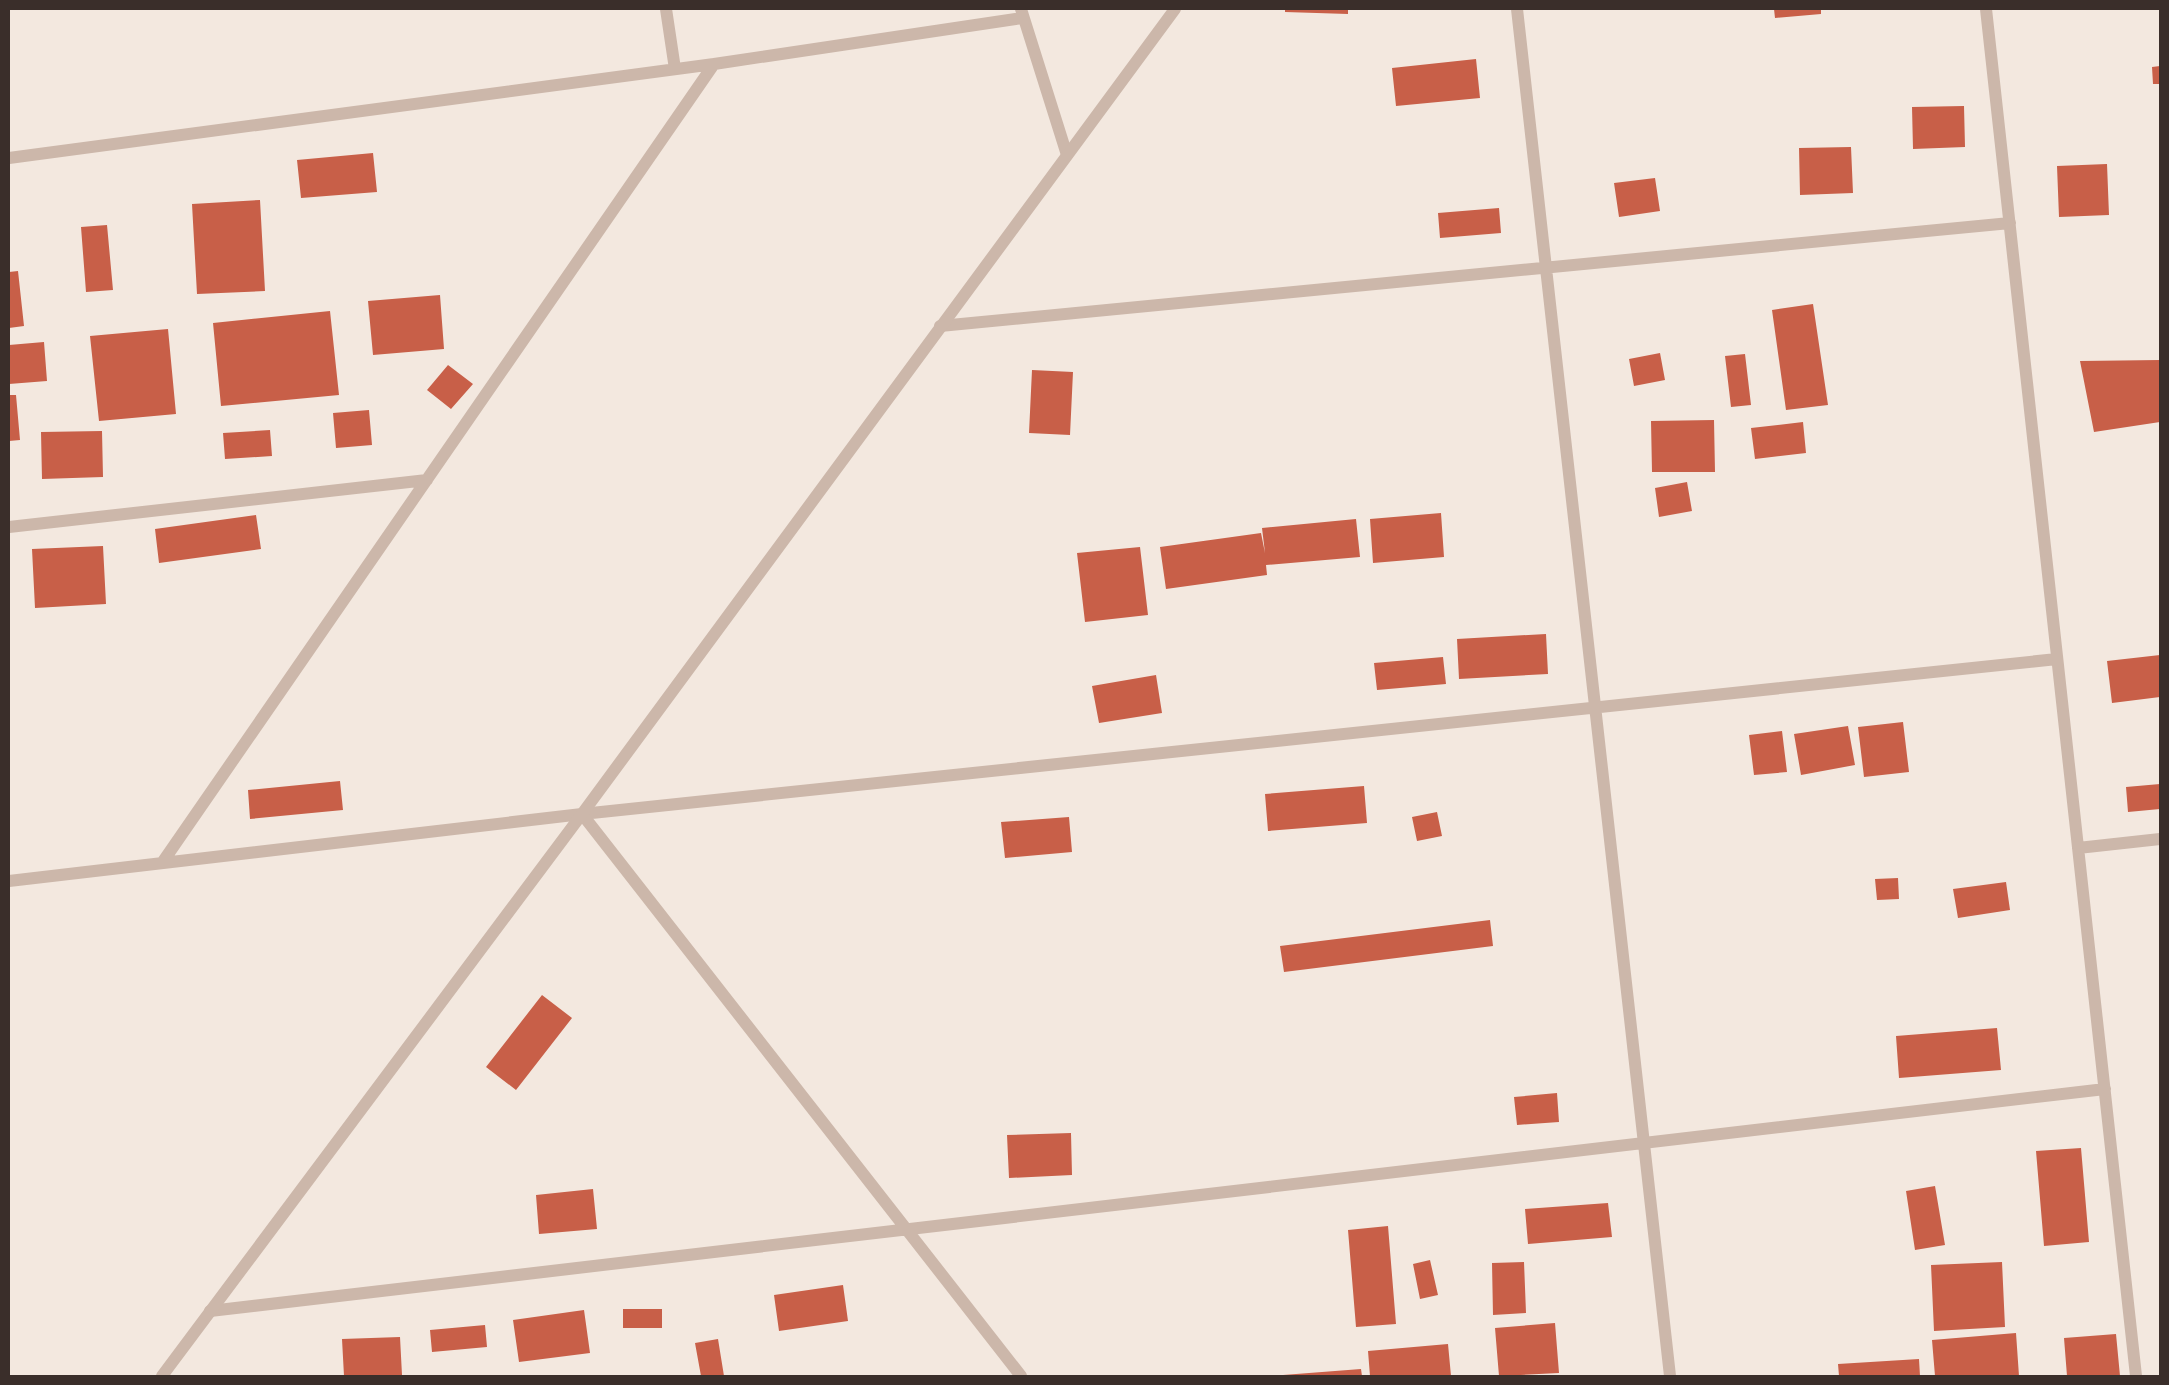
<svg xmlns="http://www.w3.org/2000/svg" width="2169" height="1385" font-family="Karla,sans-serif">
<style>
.building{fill:#c85f48}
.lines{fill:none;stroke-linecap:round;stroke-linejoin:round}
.minor{stroke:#ccb7aa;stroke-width:12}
.tertiary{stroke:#ccb7aa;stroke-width:12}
</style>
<rect width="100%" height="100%" fill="#f3e8df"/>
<path class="building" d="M1285,9H1348V14L1285,12Z
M1774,9H1821V14L1775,18Z
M1476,59L1480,98L1396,106L1392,68Z
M2160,66V84H2153L2152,67Z
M1964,106L1965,147L1913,149L1912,107Z
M1851,147L1853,193L1800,195L1799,148Z
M373,153L377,192L301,198L297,160Z
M2107,164L2109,215L2059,217L2057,166Z
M1655,178L1660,211L1619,217L1614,183Z
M260,200L265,291L197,294L192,204Z
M1499,208L1501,233L1440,238L1438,213Z
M107,225L113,290L86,292L81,227Z
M18,271L24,326L9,328V272Z
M440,295L444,349L373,355L368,301Z
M1813,304L1828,405L1786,410L1772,310Z
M330,311L339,395L221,406L213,323Z
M168,329L176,414L99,421L90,336Z
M44,342L47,381L9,384V345Z
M1660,353L1665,380L1634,386L1629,359Z
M1745,354L1751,405L1731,407L1725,356Z
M2160,360V422L2094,432L2080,361Z
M448,365L473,384L451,409L427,390Z
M1032,370L1073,372L1070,435L1029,433Z
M9,395H16L20,440L9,441Z
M369,410L372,445L336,448L333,413Z
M1714,420L1715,472H1652L1651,421Z
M1803,422L1806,453L1755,459L1751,428Z
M270,430L272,456L225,459L223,433Z
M102,431L103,477L42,479L41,432Z
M1687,482L1692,511L1659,517L1655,488Z
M1441,513L1444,557L1373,563L1370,519Z
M256,515L261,549L159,563L155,529Z
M1356,519L1360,557L1266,565L1267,575L1166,589L1160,547L1261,533L1265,553L1262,528Z
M103,546L106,604L35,608L32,549Z
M1140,547L1148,615L1085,622L1077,553Z
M1546,634L1548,674L1459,679L1457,639Z
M2160,655V697L2112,703L2107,661Z
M1443,657L1446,684L1377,690L1374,663Z
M1156,675L1162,713L1099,723L1092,686Z
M1903,722L1909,772L1864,777L1858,727Z
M1848,726L1855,765L1801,775L1794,734Z
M1782,731L1787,772L1754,775L1749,735Z
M340,781L343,810L250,819L248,790Z
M2160,784V809L2128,812L2126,787Z
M1364,786L1367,823L1268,831L1265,794Z
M1437,812L1442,836L1417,841L1412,817Z
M1069,817L1072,852L1005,858L1001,822Z
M1898,878L1899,899L1877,900L1875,879Z
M2006,882L2010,910L1958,918L1953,889Z
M1490,920L1493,946L1284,972L1280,946Z
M542,995L572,1018L516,1090L486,1067Z
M1997,1028L2001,1070L1899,1078L1896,1036Z
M1557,1093L1559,1122L1517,1125L1514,1097Z
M1071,1133L1072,1175L1009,1178L1007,1135Z
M2081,1148L2089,1242L2044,1246L2036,1151Z
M1935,1186L1945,1245L1915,1250L1906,1191Z
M593,1189L597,1229L539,1234L536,1195Z
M1608,1203L1612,1237L1528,1244L1525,1209Z
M1388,1226L1396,1324L1356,1327L1348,1230Z
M1430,1260L1438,1295L1420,1299L1413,1264Z
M1524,1262L1526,1313L1493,1315L1492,1263Z
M2002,1262L2005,1327L1934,1331L1931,1265Z
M843,1285L848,1321L779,1331L774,1295Z
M623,1309H662V1328H623Z
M584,1310L590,1353L519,1362L513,1320Z
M1555,1323L1559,1373L1499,1376L1495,1328Z
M485,1325L487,1347L432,1352L430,1330Z
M2016,1333L2019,1376H1935L1932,1340Z
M2116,1334L2120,1376H2067L2064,1338Z
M400,1337L402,1375L344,1376L342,1339Z
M718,1339L724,1376H701L695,1343Z
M1448,1344L1451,1376H1370L1368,1351Z
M1919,1359L1920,1376H1839L1838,1364Z
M1361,1369L1362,1376H1283V1375Z"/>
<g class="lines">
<path class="minor" d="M666,9L675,69
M1021,9L1067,155
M1517,9L1670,1376
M1986,9L2136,1376
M9,158L714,64L1022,18
M940,326L2010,223
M9,527L427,480
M582,814L1021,1376
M2078,848L2160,839
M162,863L714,64
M9,881L582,814L2057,659
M210,1311L2105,1089"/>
<path class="tertiary" d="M162,1376L582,814L1175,9"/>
</g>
<rect width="2169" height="1385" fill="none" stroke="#3a2e2a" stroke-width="20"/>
</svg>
